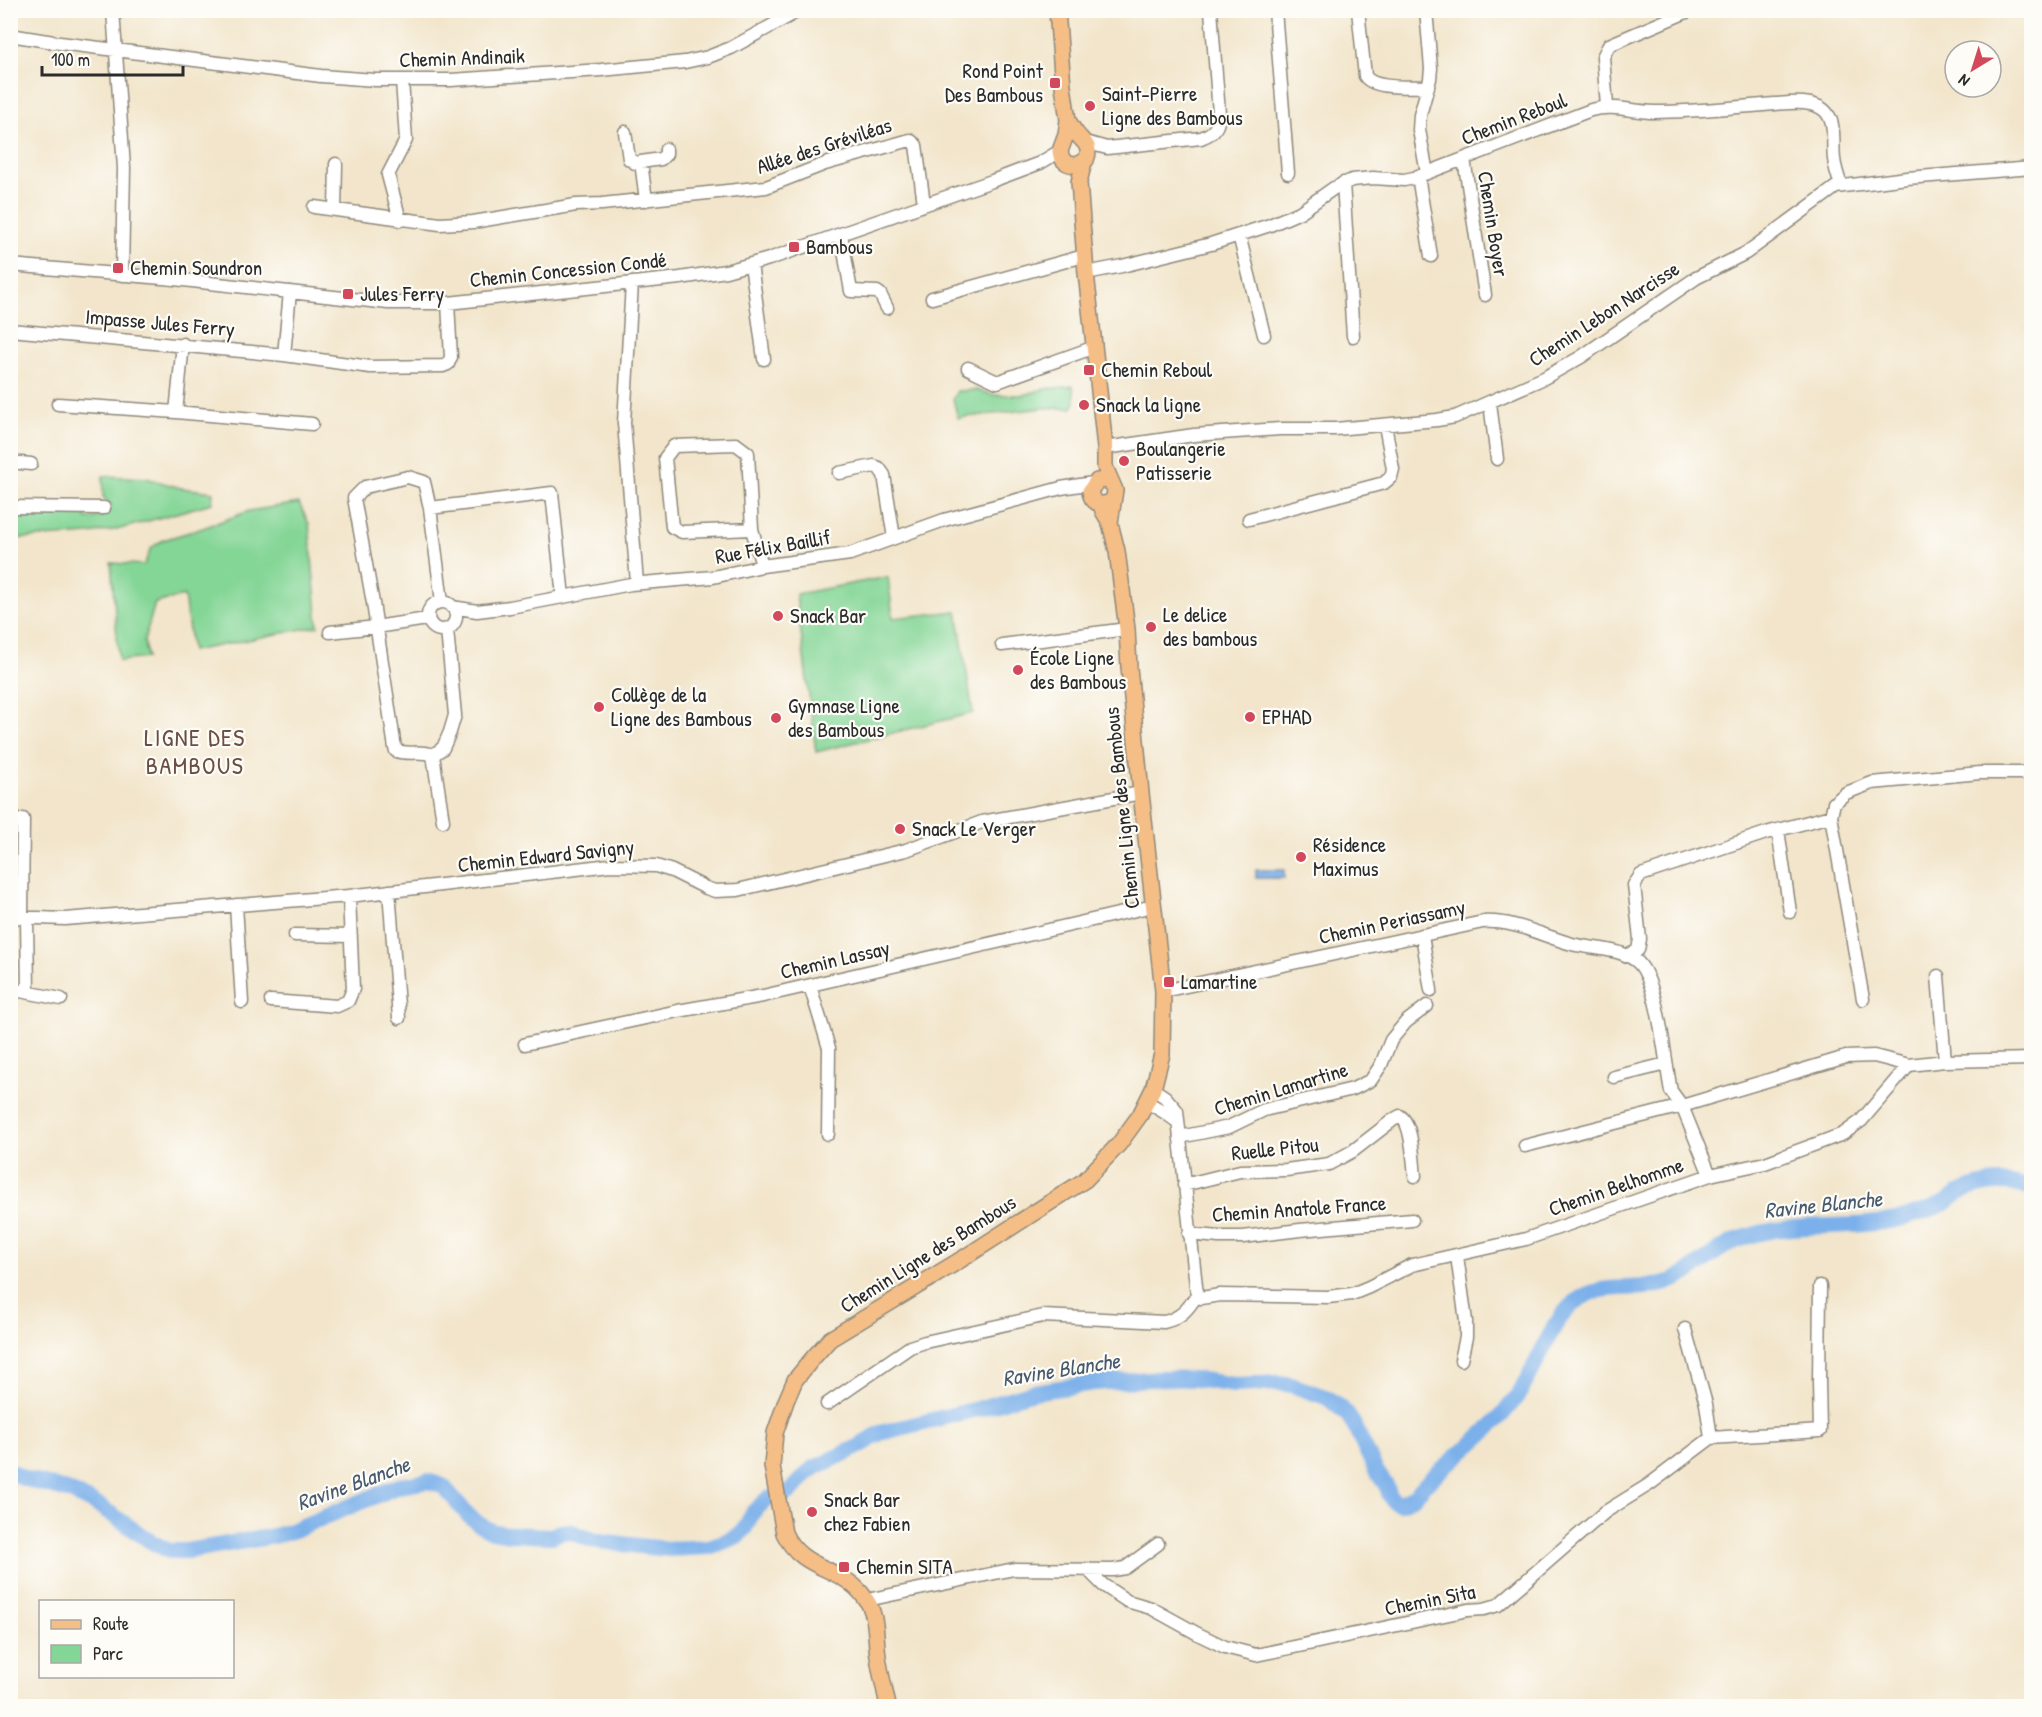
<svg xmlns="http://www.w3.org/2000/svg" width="2042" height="1717" font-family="'Patrick Hand',sans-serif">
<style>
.green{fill:#84d696;stroke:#588060;stroke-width:1.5}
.water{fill:#7cb0ea;stroke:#546e8a;stroke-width:1.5}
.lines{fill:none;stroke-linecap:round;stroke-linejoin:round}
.river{stroke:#7cb0ea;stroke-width:16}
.minor-casing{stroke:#8e887b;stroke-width:15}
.major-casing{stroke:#8e887b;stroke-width:18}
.minor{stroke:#fff;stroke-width:12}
.major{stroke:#f5be86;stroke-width:15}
.poi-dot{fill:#d1495b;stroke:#fdfcf7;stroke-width:2}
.labels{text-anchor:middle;stroke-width:4.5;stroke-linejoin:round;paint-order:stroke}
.street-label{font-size:21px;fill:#2b2b2b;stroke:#fdfcf7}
.poi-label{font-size:21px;fill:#2b2b2b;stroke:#fdfcf7;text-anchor:start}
.water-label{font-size:22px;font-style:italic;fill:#475a6e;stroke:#fdfcf7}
.quarter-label{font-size:24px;letter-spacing:1.5px;fill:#6b4e44;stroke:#fdfcf7}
</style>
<rect width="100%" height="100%" fill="#fdfcf7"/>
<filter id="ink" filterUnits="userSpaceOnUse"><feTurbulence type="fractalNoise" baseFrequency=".0167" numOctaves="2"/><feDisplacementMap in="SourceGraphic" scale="12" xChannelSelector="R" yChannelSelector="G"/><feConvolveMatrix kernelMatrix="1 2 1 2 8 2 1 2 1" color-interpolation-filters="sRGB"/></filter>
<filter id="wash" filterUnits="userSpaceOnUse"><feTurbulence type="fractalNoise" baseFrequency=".008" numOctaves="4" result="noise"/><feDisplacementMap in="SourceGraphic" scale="24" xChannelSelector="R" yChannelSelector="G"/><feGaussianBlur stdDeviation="1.35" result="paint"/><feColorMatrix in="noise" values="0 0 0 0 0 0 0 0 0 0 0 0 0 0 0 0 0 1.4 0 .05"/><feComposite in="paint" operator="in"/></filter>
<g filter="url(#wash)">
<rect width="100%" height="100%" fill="#f2e5cb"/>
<path class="green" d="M1073,386L1075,402L1072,408H1043L958,418L953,399L957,391L976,390L994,395H1024L1044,389Z
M103,476L146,478L181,488L213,492L212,503L120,529L89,534L11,539L10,512L84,511L87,519L104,516L111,505L103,497Z
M299,503L309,524L318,626L192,651L184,596L155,603L144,641L147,658L119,661L111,563L144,565L151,548L163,540L203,528L249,511Z
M888,577L893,618L957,611L973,713L816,752L796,594Z"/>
<path class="water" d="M1256,870H1284V878H1256Z"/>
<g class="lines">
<path class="river" d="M10,1471L23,1478L71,1492L101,1507L150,1541L169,1551H187L274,1536L291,1531L399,1486L428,1481L443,1486L468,1515L479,1524L492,1531L508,1534L552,1536L560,1532L569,1531L592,1540L647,1547L669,1549L709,1547L729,1540L739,1535L745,1528L753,1512L767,1499L781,1496L790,1492L812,1469L860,1446L880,1433L981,1408L1033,1392L1094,1383L1163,1378L1196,1379L1234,1385L1279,1383L1292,1385L1328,1398L1346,1413L1353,1423L1375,1469L1387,1487L1389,1494L1393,1501L1399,1504C1415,1500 1422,1486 1434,1476C1465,1449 1501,1423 1523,1387C1540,1360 1550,1323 1574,1303C1602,1279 1638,1294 1669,1282C1697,1272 1715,1247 1743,1238C1793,1220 1848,1231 1900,1219C1915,1215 1933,1209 1947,1202C1952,1199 1956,1194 1961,1192C1986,1181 2007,1180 2032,1189"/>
</g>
</g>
<g filter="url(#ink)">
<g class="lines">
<defs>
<path id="minor" d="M113,10L124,168L122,275
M1275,10L1288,173
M1358,10L1365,76C1374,90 1411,86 1428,87
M1426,10L1431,68L1430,79L1420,115L1419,130L1427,173
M10,35L60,43L321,76L375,80H451L601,70L685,62L708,57L731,48L800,10
M1607,106L1603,57L1609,45L1691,10
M625,132L629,159L635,163L641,162
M1085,142L1107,148L1201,138C1214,133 1219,127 1219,113L1211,10
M1464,159L1485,295
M1418,176L1431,256
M1343,183L1353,336
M646,200L641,162L661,159L666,154V149
M314,207L440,224L473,222L576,205L602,204L766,187L825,164L910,140L916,145L924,204
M335,210L336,164
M400,220L388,175L406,140L402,80
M841,234L851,291L877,292L880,294L887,308
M1239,235L1264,335
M751,264L764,359
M10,265L174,279L388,303H448L680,278L726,271L769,259L992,181L1040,163L1060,151
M1086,273L1122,266L1211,244L1270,225L1300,212L1334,188L1352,180L1373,178L1404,180L1414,178L1591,110C1615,104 1631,112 1655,112C1695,112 1735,107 1775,104C1790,103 1812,100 1824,110C1837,121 1832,144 1834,159C1835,168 1838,177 1841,185
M632,283L624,423L637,583
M932,298L1084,256
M10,330L284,355L370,367L443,366L448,364L451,357L448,303
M284,355L290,292
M968,368L997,382L1095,347
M1490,403L1497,459
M58,404L176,412L183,344
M176,412L312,424
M1105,448L1194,435L1280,429H1335L1437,420L1455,417L1544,378L1581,357L1696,278L1746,253L1836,187L1907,178L2032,168
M10,462L31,464
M839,473L874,466L879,468L884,475L894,538
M10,507L104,508
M430,508L552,493L563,597
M1249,519L1384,483L1391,477L1393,469L1385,425
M752,529L682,532L672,527L665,458L674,446L736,444L748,453L752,529L762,566
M428 616a14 14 0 1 1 28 0a14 14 0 1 1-28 0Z
M452,607L477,611L510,607L631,584L713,577L762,566L850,554L944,520L1061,488L1093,483
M330,632L376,627L427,619
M1002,645L1127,629
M433,755C421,750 409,755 396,751L395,748L373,603L354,498L365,487L408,477L424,482L430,508L442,602
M433,755L443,748L450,732L455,715L447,630
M433,755L443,821
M1831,816L1863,999
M1778,830L1790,912
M389,891L399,1018
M236,905L242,1002
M10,917L65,919L349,896L610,865L656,866L672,871L706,888L715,891L738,890L906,850L982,822L1141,793
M22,918L23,819
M27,918L28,992
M295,935L351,936
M1422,935L1431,990
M1627,956L1638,950L1640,939L1634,885L1641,875L1766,833L1831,816L1834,803L1846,793L1872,783L1980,773H2032
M1938,976L1945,1061
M810,986L829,1048L828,1134
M10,989L61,999
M1163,991L1483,922C1515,920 1542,936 1572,944C1592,949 1617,948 1635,960C1658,975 1665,1062 1671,1091L1682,1106L1710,1175
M271,1001L337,1006L348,1001L353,989L349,896
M525,1044L678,1011L763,996L1153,906
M1614,1077L1666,1064
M1153,1089L1165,1097L1177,1111L1197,1295L1201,1298L1220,1295L1328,1297L1352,1294L1369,1287L1412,1265L1526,1239L1710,1175L1765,1163L1843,1134L1861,1121L1909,1065L1945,1061L2032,1059
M1147,1102L1164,1112L1178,1122
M1180,1137L1229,1127L1264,1110L1353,1089L1371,1080L1381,1065L1391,1040L1406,1022L1427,1006
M1525,1146L1682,1106L1846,1057L1874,1056L1909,1065
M1184,1185L1240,1171L1286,1170L1329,1164L1353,1151L1393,1120L1400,1116C1413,1124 1413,1162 1415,1176
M1189,1234L1219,1237H1243L1300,1230L1412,1220
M1457,1256L1466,1321V1337L1461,1360
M1685,1329L1706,1404L1711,1438
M827,1404L910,1347L925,1342L1043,1316L1164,1322C1181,1318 1188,1309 1197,1295
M1087,1569L1103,1585L1127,1601L1151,1608L1198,1634L1225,1647L1256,1655L1468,1610L1484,1609L1498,1605L1605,1512L1650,1484L1711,1438L1820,1431L1819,1381L1820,1286
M867,1600L1014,1569L1113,1570L1125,1568L1158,1544"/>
<path id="major" d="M1057,10L1063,86L1068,120L1066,135L1060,151C1061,161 1067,165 1077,165L1086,160C1092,146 1084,143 1076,133C1073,129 1070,124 1068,120
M1084,162L1079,182L1086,273L1097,372L1105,448V467L1115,490L1110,523
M1110,502C1100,507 1091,502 1090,491L1097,481L1105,480L1112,483
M888,1706C885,1690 880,1673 878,1656C875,1637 878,1615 865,1598C842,1565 802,1572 784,1533L772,1466L775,1433L786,1401L795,1380L813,1358L830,1339L962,1259L1085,1180L1119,1144L1140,1115L1153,1089L1162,1054L1163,991L1141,793L1129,667L1127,629L1117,551L1110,523L1103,511L1101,505"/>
</defs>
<use href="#minor" class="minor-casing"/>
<use href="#major" class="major-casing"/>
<use href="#minor" class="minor"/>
<use href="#major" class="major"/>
</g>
</g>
<g class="poi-dot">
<rect x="1049" y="77" width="12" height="12" rx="3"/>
<circle cx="1090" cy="106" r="6"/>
<rect x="788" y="241" width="12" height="12" rx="3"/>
<rect x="112" y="262" width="12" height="12" rx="3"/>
<rect x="342" y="288" width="12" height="12" rx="3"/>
<rect x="1083" y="364" width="12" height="12" rx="3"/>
<circle cx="1084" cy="405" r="6"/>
<circle cx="1124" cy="461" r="6"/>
<circle cx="778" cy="616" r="6"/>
<circle cx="1151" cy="627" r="6"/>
<circle cx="1018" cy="670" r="6"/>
<circle cx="599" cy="707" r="6"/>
<circle cx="1250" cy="717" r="6"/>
<circle cx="776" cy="718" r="6"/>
<circle cx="900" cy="829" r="6"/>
<circle cx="1301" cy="857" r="6"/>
<rect x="1163" y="976" width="12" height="12" rx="3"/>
<circle cx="812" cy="1512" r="6"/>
<rect x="838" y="1561" width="12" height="12" rx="3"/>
</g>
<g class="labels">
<g class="street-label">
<text transform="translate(462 58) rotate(-2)" y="7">Chemin Andinaik</text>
<text transform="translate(1514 119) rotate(-21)" y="7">Chemin Reboul</text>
<text transform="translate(824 146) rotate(-18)" y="7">Allée des Gréviléas</text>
<text transform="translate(1493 224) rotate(81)" y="7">Chemin Boyer</text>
<text transform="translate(568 270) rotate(-6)" y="7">Chemin Concession Condé</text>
<text transform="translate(1604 314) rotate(-33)" y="7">Chemin Lebon Narcisse</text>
<text transform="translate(160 323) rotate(5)" y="7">Impasse Jules Ferry</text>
<text transform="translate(773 547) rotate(-10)" y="7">Rue Félix Baillif</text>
<text transform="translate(1122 808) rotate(-96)" y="7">Chemin Ligne des Bambous</text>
<text transform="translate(546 856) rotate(-6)" y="7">Chemin Edward Savigny</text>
<text transform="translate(1392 922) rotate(-12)" y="7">Chemin Periassamy</text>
<text transform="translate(835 960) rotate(-13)" y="7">Chemin Lassay</text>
<text transform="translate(1281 1089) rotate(-17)" y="7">Chemin Lamartine</text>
<text transform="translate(1275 1149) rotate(-6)" y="7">Ruelle Pitou</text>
<text transform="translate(1616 1187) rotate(-19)" y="7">Chemin Belhomme</text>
<text transform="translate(1299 1209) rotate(-4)" y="7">Chemin Anatole France</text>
<text transform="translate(928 1254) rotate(-32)" y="7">Chemin Ligne des Bambous</text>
<text transform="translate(1430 1600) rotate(-11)" y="7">Chemin Sita</text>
</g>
<g class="poi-label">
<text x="1043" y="78" text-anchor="end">Rond Point<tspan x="1043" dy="24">Des Bambous</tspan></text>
<text x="1102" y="101">Saint-Pierre<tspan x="1102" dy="24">Ligne des Bambous</tspan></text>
<text x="806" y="254">Bambous</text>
<text x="130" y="275">Chemin Soundron</text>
<text x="360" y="301">Jules Ferry</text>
<text x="1101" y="377">Chemin Reboul</text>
<text x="1096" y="412">Snack la ligne</text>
<text x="1136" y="456">Boulangerie<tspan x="1136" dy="24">Patisserie</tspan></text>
<text x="1163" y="622">Le delice<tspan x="1163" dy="24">des bambous</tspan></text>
<text x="790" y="623">Snack Bar</text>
<text x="1030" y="665">École Ligne<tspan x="1030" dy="24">des Bambous</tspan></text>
<text x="611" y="702">Collège de la<tspan x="611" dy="24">Ligne des Bambous</tspan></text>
<text x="788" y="713">Gymnase Ligne<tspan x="788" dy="24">des Bambous</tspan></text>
<text x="1262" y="724">EPHAD</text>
<text x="912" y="836">Snack Le Verger</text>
<text x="1313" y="852">Résidence<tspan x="1313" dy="24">Maximus</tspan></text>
<text x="1181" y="989">Lamartine</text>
<text x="824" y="1507">Snack Bar<tspan x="824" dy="24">chez Fabien</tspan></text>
<text x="856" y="1574">Chemin SITA</text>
</g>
<g class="water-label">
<text transform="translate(1823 1204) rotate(-6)" y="8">Ravine Blanche</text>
<text transform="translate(1061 1369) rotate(-9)" y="8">Ravine Blanche</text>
<text transform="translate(353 1483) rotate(-20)" y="8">Ravine Blanche</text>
</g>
<g class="quarter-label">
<text x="195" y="746">LIGNE DES<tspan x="195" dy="28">BAMBOUS</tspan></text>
</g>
</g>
<rect width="2042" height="1717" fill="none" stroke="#fdfcf7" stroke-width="36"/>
<rect x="39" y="1600" width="195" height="78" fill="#fdfcf7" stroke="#a9a8a5" stroke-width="1.5"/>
<rect x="51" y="1620" width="30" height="9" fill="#f5be86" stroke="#a9a8a5" stroke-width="1.5"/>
<text x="93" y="1630" font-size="18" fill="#2b2b2b">Route</text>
<rect x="51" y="1645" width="30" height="18" fill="#84d696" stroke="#a9a8a5" stroke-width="1.5"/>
<text x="93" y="1660" font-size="18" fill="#2b2b2b">Parc</text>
<g transform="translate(1973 69) rotate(218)"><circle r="28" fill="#fdfcf7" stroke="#a9a8a5" stroke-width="1.5"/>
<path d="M0-4.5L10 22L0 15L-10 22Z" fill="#d1495b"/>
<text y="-9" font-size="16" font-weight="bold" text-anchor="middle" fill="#2b2b2b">N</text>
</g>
<path d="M42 66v9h141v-9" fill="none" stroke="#2b2b2b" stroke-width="3"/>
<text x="51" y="66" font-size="18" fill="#2b2b2b" stroke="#fdfcf7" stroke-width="4.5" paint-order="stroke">100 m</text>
</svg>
